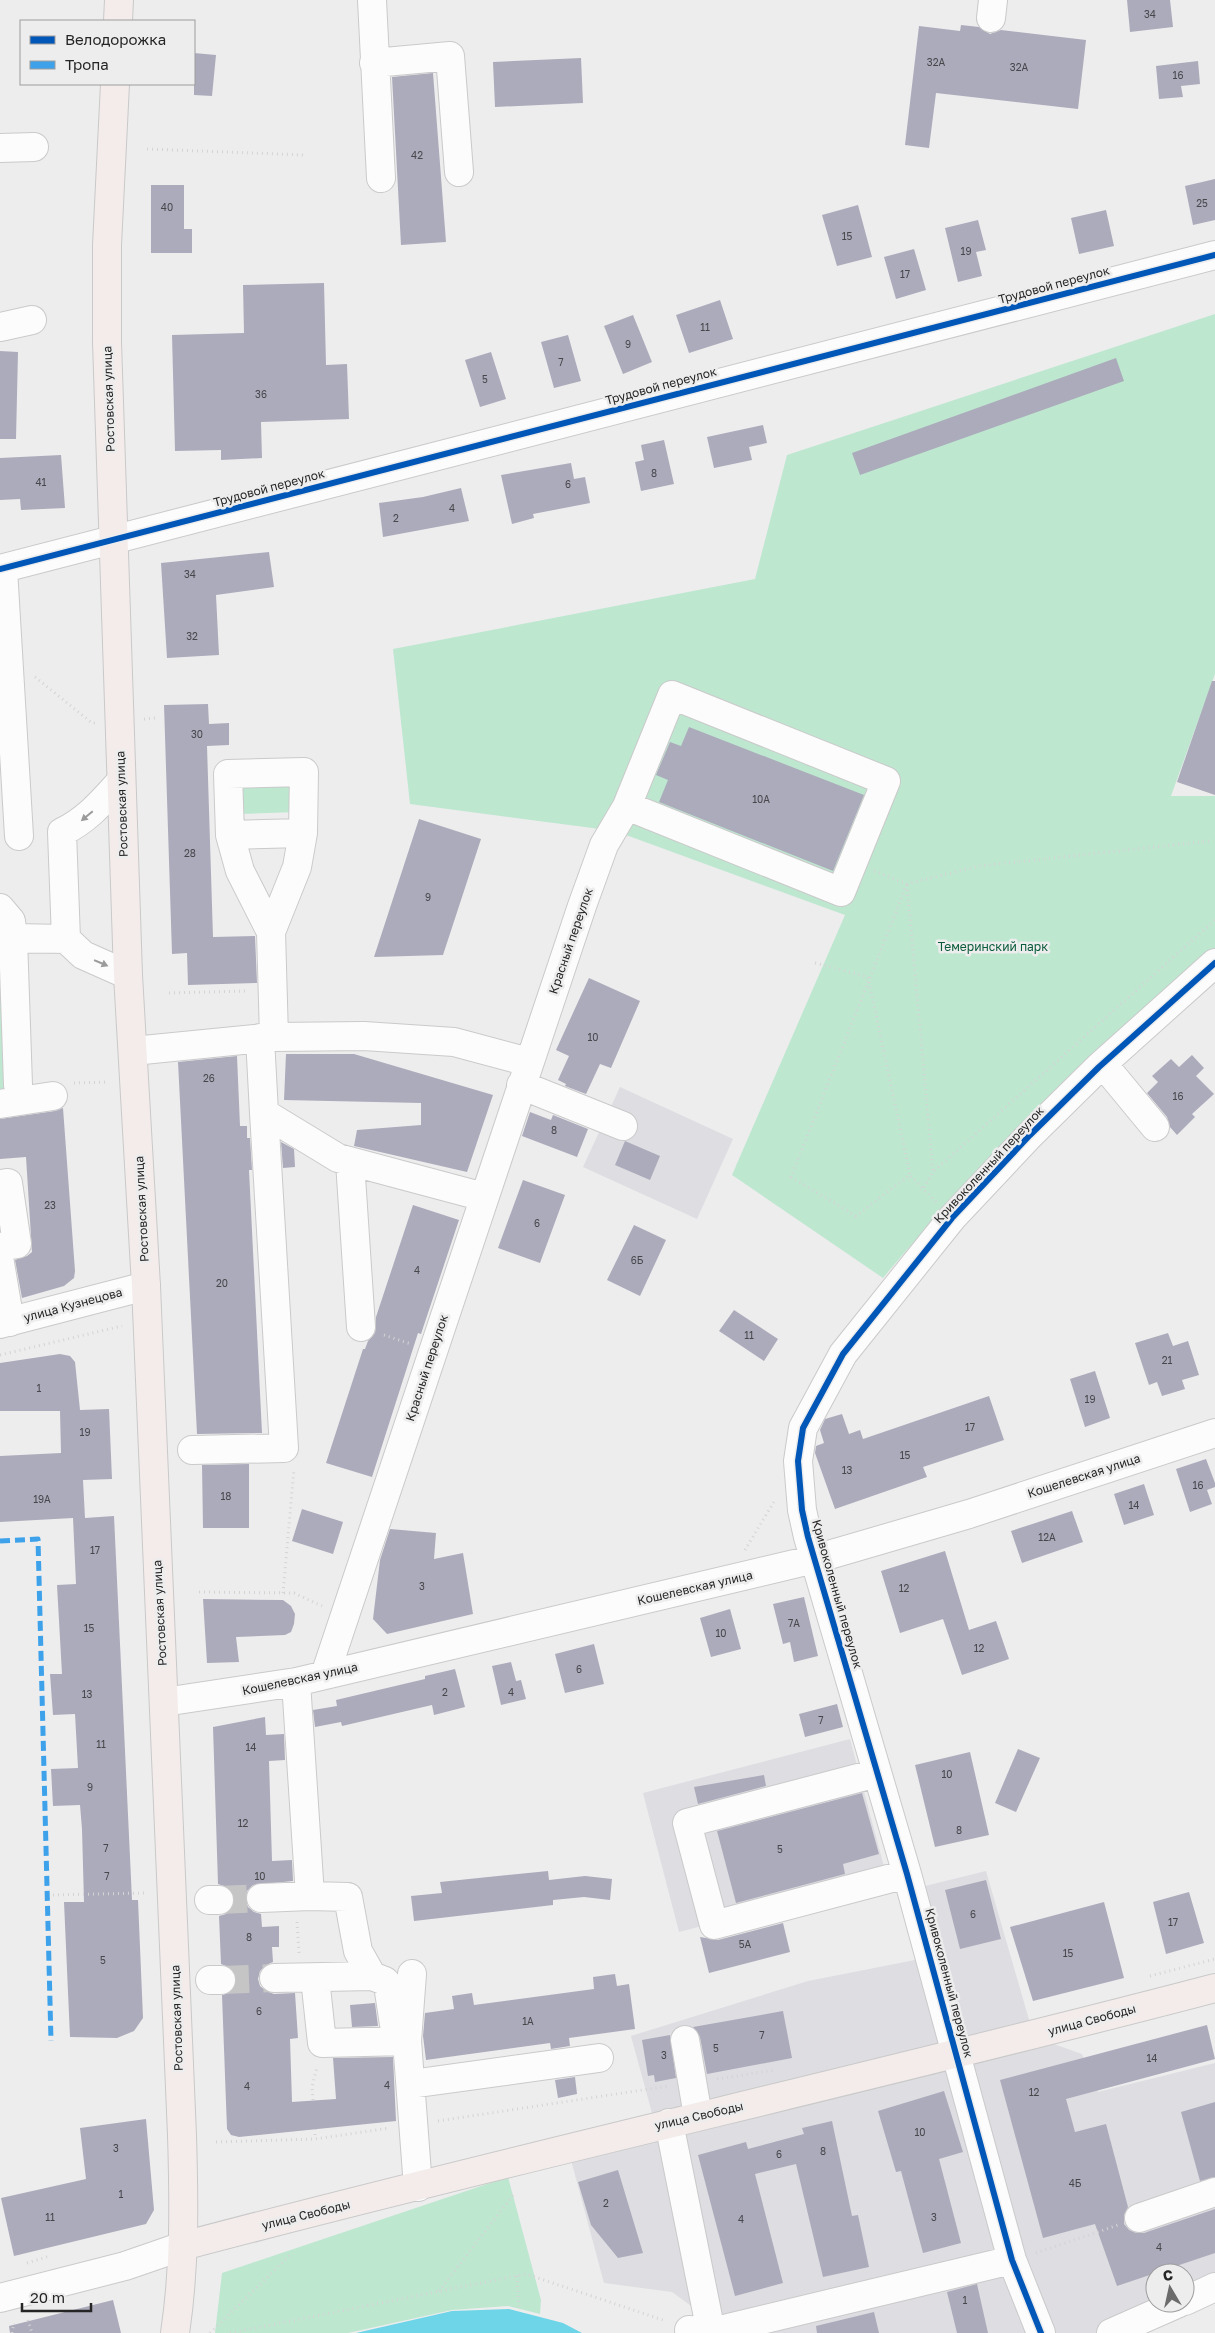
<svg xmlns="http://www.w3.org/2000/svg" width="1215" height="2333" font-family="'Golos Text',sans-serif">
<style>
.built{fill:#dddde2}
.green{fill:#bee7d0}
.water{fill:#6ed4e7}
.building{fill:#acabbb}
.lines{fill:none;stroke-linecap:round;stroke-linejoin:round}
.minor-tunnel{stroke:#c5c5c6;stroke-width:28;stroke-dasharray:28 14;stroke-linecap:butt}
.minor-casing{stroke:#cacacb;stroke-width:30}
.major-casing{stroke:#c9c9c9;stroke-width:30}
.path{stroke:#d4d4d5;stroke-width:3;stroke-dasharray:1 4;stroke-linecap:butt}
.minor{stroke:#fcfcfc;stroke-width:28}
.major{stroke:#f3eceb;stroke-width:28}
.quiet{stroke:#3ea2eb;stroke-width:5;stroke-dasharray:10 5;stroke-linecap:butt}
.cycleway-casing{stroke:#ededee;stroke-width:9}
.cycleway{stroke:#0057b8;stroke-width:6}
.oneway{fill:#9b9b9c}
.labels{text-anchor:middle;stroke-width:5;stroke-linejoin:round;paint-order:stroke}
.number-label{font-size:10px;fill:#47464b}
.street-label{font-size:12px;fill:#252526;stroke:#ededee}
.park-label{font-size:12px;fill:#0a5b3a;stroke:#ededee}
</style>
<rect width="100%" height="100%" fill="#ededee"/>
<path class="built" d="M620,1087L733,1139L697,1219L583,1167Z
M850,1739L887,1878L679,1932L643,1793Z
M986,1871L1034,2037L1082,2054L1098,2092L1215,2063V2287L1185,2300V2273H1155V2303L1111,2333H728L672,2292L604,2283L571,2160L655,2124L631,2036L808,1981L925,1958L909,1890Z"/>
<path class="green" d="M1215,314V674L1171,796H1215V954C1101,1058 982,1158 883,1278L732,1175L845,915L615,831L410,804L393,649L755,579L787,455Z
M295,779L296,812L240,814L239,780Z
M0,919L8,1086L0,1104Z
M508,2177L541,2300L540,2314L508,2306L452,2310L348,2333H215L222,2273Z"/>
<path class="water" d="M509,2309L563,2323L582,2333H356L452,2311Z"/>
<path class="building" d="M1127,0H1170L1173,27L1130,32Z
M961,25L979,27L990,34L1001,30L1086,40L1078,109L936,93L929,148L905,145L919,26L960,31Z
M194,53L216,55L212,96L194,95Z
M581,58L583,103L495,107L493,62Z
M1198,61L1200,84L1181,86L1183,97L1159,99L1156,66Z
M433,73L446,242L401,245L392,77Z
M1215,179V220L1193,225L1185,186Z
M151,185H184V229H192V253H151Z
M858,205L872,257L837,266L822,215Z
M1106,210L1114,246L1079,254L1071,218Z
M978,220L986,250L976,252L982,276L958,282L945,228Z
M914,249L926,290L896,299L884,257Z
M324,283L326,365L347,364L349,419L261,422L262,458L221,460V450L175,451L172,335L244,333L243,285Z
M720,300L733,339L689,353L676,315Z
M633,315L652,362L623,374L604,326Z
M568,335L581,381L554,388L541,342Z
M0,351L18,352L16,439H0Z
M491,352L506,399L480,407L465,360Z
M1116,358L1124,381L860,475L852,453Z
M763,425L767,443L749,447L752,460L714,468L707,437Z
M664,440L674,484L641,491L635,462L644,460L641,445Z
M61,455L65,508L21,510L20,499L0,500V458Z
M571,463L574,479L585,477L590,503L533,514L534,518L512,524L501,475Z
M461,488L469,521L383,537L379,503L423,497Z
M269,552L274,587L216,595L219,655L167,658L161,563Z
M1212,681H1215V795L1177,782Z
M208,704L209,724L229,723V745L207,746L213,937L255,936L257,983L188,985L187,953L172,954L164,705Z
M689,727L864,795L833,871L659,802L668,780L656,775L670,742L681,746Z
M419,819L481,839L443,955L374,957Z
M589,978L640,1001L611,1068L600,1064L586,1094L565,1086L566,1084L558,1080L569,1056L556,1050Z
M286,1054H354L493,1095L467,1172L354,1146L357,1130L421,1125V1103L284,1100Z
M1192,1055L1204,1068L1196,1076L1214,1094L1192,1114L1195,1117L1177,1135L1170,1127L1167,1117L1147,1093L1158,1082L1152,1076L1171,1059L1179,1067Z
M237,1056L240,1126H247V1138H250L252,1170H249L262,1433L197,1434L178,1062Z
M63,1108L75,1271L74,1278L64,1286L22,1298L15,1260L27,1256L32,1252L26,1157L0,1159V1119L55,1111Z
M530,1112L551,1120L553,1115L588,1129L577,1157L522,1136Z
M625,1141L660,1156L650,1180L615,1165Z
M281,1142L294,1149L295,1167L283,1168Z
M523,1180L565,1195L540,1263L498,1248Z
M413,1205L459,1220L421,1334L418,1333L372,1477L326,1463L363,1349H365L368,1341L375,1333L376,1317Z
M634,1225L666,1240L640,1296L607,1280Z
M734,1310L778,1339L764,1361L719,1331Z
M1168,1333L1173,1346L1188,1341L1199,1375L1182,1380L1185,1389L1162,1396L1157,1382L1149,1385L1135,1343Z
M60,1354L70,1356L75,1362L80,1410L109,1409L112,1479L83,1480L85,1518L114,1516L132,1900H138L143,2018L134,2031L117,2038L70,2037L64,1902H84L82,1829L80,1805L53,1806L51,1769L78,1768L75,1714L53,1715L50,1674H62L57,1585L76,1584L73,1518L0,1522V1456L61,1453L60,1411H0V1363Z
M1095,1371L1110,1418L1085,1427L1070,1379Z
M989,1396L1004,1440L923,1467L927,1477L835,1509L815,1453L816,1446L824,1443L820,1430L825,1419L842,1414L849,1434L860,1430L863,1439Z
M1206,1459L1215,1483V1487L1207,1490L1212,1504L1190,1512L1176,1469Z
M249,1464V1528H203L202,1465Z
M1144,1484L1154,1515L1124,1525L1114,1494Z
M302,1509L343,1522L333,1554L292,1541Z
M1072,1511L1083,1542L1022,1563L1011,1531Z
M390,1529L436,1533L434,1559L463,1553L473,1614L387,1634L373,1619L380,1560Z
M945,1551L969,1630L996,1621L1009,1659L962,1675L943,1619L900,1633L881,1571Z
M804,1597L818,1656L794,1662L790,1642L783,1644L773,1604Z
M203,1599L283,1600L291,1606L295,1614L294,1624L291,1632L285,1635L236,1637L239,1662L207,1663Z
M730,1609L741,1649L711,1657L700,1618Z
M594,1644L604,1684L565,1693L555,1654Z
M511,1662L516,1681L521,1680L526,1699L501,1705L492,1666Z
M455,1669L465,1707L434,1715L432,1705L342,1726L341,1722L315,1727L313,1710L337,1706L336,1700L425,1679V1676Z
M837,1704L843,1727L805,1737L799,1714Z
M265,1717L266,1735L284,1734L285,1760L269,1761L272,1861L292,1860L293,1881L253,1885L247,1891L245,1899L248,1907L254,1912L261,1914L262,1927L279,1926V1947H272L273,1962L266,1965L260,1971L258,1979L260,1986L266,1991L274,1994L295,1993L298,2038L290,2039L292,2102L336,2099L333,2058L393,2057L396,2121L239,2137L231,2135L227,2129L222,1995L229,1993L234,1988L237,1980L235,1973L229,1967L221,1964L219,1916L226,1914L232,1908L235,1900L233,1893L227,1887L218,1884L213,1727Z
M1018,1749L1040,1758L1016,1812L995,1803Z
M970,1752L989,1835L935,1847L915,1765Z
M764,1775L766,1786L698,1804L694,1787Z
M862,1793L879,1854L843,1864L845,1874L736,1903L717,1831Z
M548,1871L549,1880L585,1876L612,1879L610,1900L584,1897L553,1900V1905L414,1921L411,1896L442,1893L440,1882Z
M986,1880L1001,1939L960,1949L945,1890Z
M1189,1892L1204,1943L1166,1954L1153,1902Z
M1104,1902L1124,1978L1033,2001L1010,1927Z
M783,1923L790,1952L709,1973L700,1937L718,1940Z
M615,1974L617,1986L629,1984L635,2029L569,2038L570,2046L551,2049L550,2043L426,2060L423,2036L425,2013L454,2009L452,1996L472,1993L474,2005L594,1989L593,1977Z
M375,2003L378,2026L352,2027L350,2005Z
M783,2011L792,2058L707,2074L700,2037L693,2027Z
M1207,2025L1215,2059L1066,2099L1075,2132L1106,2124L1128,2207L1124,2215V2224L1129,2230L1136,2233H1144L1215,2209V2253L1117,2286L1095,2224L1043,2238L1000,2080Z
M670,2035L676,2078L655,2082L654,2075L648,2076L642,2040Z
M575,2077L577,2094L558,2098L555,2080Z
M944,2091L963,2152L939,2159L961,2243L923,2253L901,2171L896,2172L878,2111Z
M1215,2102V2177L1200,2181L1181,2112Z
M146,2119L154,2210L146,2224L14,2256L1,2198L86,2179L80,2128Z
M832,2121L852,2216L858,2215L869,2267L823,2277L796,2164L755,2174L783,2283L735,2296L698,2155L746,2142L748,2149L804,2134L802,2128Z
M618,2170L643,2253L618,2258L591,2225L578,2182Z
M977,2284L988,2333H957L947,2292Z
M113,2300L121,2333H10L9,2326Z
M874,2312L879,2333H817L816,2326Z"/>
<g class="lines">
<path class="minor-tunnel" d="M219,1900L261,1898
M221,1980L274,1978"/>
<defs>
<path id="minor" d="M372,0L381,178
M991,18L993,0
M374,63L450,56L459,172
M0,148L34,147
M0,327L32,320
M0,569L1215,255
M3,569L19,836
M121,781C103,801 87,820 62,832L66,939L83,955L128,975
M230,835L303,833
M0,908L11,921L13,938L18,1085
M271,932L297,867L303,833L304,772L228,774L230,835L240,871L271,932L274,1037
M13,938L66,939
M260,1038L264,1113L338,1158L484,1197
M133,1051L274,1037L364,1036L454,1042L529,1062
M1103,1064L1155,1127
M521,1085L623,1126
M0,1104L53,1096
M350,1162L361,1327
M0,1184L8,1183L17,1244L0,1247
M0,1263L10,1322
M0,1324L146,1286
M192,1450L284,1448L264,1113
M325,1675L582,906L604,845L627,806L672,695L886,781L841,892L627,806
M164,1702L296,1682L815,1559L969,1514L1215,1433
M877,1773L687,1823L714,1925L907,1874
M310,1896L348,1897L358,1951L372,1976
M261,1898L310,1896L296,1682
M209,1900H219
M274,1978L372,1976L385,1981L388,1985L395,2031L407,2041L418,2187
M315,1978L322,2043L407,2041L412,1974
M210,1980H221
M685,2040L698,2116
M411,2084L599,2058
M669,2123L711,2332
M1139,2218L1215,2192
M0,2298L125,2266L183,2246
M1185,2301L1215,2287
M689,2330L711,2332L1012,2260
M1041,2333L1012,2260L907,1874L808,1537L802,1510L798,1461L803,1428L843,1354L952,1218L1030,1135L1099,1067L1215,963
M1111,2333L1179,2303"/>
<path id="major" d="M118,21L119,0
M115,84L107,245V342L128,975L146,1286L182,2135C184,2201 185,2267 175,2333
M183,2246C525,2155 872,2078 1215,1988"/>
</defs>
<use href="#minor" class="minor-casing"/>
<use href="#major" class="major-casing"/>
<path class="path" d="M147,149L305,155
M35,677L92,723H95
M144,719L156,718
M874,871L907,884L979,866L1210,841
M907,884L791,1177L856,1216L910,1175L923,1189
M907,885L933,1172
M815,963L868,977L910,1175
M169,993L247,991
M74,1083L109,1082
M936,1202L923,1189L933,1172L1215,920
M384,1335L411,1344
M0,1355L122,1326
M745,1550L775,1500
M199,1592L294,1593L322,1606
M283,1593L294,1469
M48,1895L146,1893
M297,1922L299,1953
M1150,1976L1215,1959
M717,2079L775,2070
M313,2100L312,2087L317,2067
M438,2121L669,2086
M315,2129V2139
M216,2142L315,2139L390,2128
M1036,2253L1118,2225
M27,2263L50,2256
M517,2276L519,2311
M439,2291L514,2194
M28,2320L32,2333
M12,2333L14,2323
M210,2333L292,2253
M230,2333L526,2274L666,2321"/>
<use href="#minor" class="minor"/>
<use href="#major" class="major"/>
<path class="quiet" d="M0,1541L38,1539L51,2041"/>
<defs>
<path id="cycleway" d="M0,569L1215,255
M1041,2333L1012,2260L907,1874L808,1537L802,1510L798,1461L803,1428L843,1354L952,1218L1030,1135L1099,1067L1215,963"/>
</defs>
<use href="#cycleway" class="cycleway-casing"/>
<use href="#cycleway" class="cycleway"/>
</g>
<defs><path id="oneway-solid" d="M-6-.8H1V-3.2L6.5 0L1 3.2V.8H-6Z" transform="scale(1.25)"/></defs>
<g class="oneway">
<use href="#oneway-solid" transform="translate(87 816) rotate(140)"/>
<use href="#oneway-solid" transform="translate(101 963) rotate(23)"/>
</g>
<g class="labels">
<g class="number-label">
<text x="1150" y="18">34</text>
<text x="936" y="66">32А</text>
<text x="1019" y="71">32А</text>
<text x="1178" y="79">16</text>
<text x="417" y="159">42</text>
<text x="1202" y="207">25</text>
<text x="167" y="211">40</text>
<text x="847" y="240">15</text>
<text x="966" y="255">19</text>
<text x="905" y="278">17</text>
<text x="705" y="331">11</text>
<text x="628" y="348">9</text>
<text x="561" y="366">7</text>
<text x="485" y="383">5</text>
<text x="261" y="398">36</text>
<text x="654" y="477">8</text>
<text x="41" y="486">41</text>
<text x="568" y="488">6</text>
<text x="452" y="512">4</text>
<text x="396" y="522">2</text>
<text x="190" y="578">34</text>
<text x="192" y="640">32</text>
<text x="197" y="738">30</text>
<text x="761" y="803">10А</text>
<text x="190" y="857">28</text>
<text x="428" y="901">9</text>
<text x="593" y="1041">10</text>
<text x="209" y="1082">26</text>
<text x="1178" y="1100">16</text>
<text x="554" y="1134">8</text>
<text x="50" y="1209">23</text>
<text x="537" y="1227">6</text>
<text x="637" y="1264">6Б</text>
<text x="417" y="1274">4</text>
<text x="222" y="1287">20</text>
<text x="749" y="1339">11</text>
<text x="1167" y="1364">21</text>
<text x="39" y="1392">1</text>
<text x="1090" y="1403">19</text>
<text x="970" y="1431">17</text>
<text x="85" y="1436">19</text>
<text x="905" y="1459">15</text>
<text x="847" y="1474">13</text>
<text x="1198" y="1489">16</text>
<text x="226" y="1500">18</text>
<text x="42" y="1503">19А</text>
<text x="1134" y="1509">14</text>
<text x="1047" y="1541">12А</text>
<text x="95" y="1554">17</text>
<text x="422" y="1590">3</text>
<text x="904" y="1592">12</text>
<text x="794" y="1627">7А</text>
<text x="89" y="1632">15</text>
<text x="721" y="1637">10</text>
<text x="979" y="1652">12</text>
<text x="579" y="1673">6</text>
<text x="445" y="1696">2</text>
<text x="511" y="1696">4</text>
<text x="87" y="1698">13</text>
<text x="821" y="1724">7</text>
<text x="101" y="1748">11</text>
<text x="251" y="1751">14</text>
<text x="947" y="1778">10</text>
<text x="90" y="1791">9</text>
<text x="243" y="1827">12</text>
<text x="959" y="1834">8</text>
<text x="106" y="1852">7</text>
<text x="780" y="1853">5</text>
<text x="107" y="1880">7</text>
<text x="260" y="1880">10</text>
<text x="973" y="1918">6</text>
<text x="1173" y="1926">17</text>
<text x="249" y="1941">8</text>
<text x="745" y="1948">5А</text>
<text x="1068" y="1957">15</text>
<text x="103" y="1964">5</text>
<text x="259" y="2015">6</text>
<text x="528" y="2025">1А</text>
<text x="762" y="2039">7</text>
<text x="716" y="2052">5</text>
<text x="664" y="2059">3</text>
<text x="1152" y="2062">14</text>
<text x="387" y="2089">4</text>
<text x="247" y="2090">4</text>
<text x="1034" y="2096">12</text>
<text x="920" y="2136">10</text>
<text x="116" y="2152">3</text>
<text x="823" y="2155">8</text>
<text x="779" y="2158">6</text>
<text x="1075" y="2187">4Б</text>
<text x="121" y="2198">1</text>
<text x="606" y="2207">2</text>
<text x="50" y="2221">11</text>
<text x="934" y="2221">3</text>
<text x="741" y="2223">4</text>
<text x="1159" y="2251">4</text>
<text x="965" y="2304">1</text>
</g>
<g class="street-label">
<text transform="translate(1054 285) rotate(-15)" y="4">Трудовой переулок</text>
<text transform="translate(661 386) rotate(-15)" y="4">Трудовой переулок</text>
<text transform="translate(109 399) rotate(-92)" y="4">Ростовская улица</text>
<text transform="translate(269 488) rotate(-15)" y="4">Трудовой переулок</text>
<text transform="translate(122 804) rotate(-92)" y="4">Ростовская улица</text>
<text transform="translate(571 941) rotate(-71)" y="4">Красный переулок</text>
<text transform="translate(989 1165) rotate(-47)" y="4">Кривоколенный переулок</text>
<text transform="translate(142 1209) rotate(-93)" y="4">Ростовская улица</text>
<text transform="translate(73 1305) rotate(-15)" y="4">улица Кузнецова</text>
<text transform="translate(427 1368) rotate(-72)" y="4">Красный переулок</text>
<text transform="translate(1084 1476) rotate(-18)" y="4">Кошелевская улица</text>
<text transform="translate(695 1588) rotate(-13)" y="4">Кошелевская улица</text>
<text transform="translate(837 1594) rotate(74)" y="4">Кривоколенный переулок</text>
<text transform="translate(160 1613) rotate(-93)" y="4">Ростовская улица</text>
<text transform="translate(300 1679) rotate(-12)" y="4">Кошелевская улица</text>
<text transform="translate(949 1983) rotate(75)" y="4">Кривоколенный переулок</text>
<text transform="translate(177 2018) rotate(-92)" y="4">Ростовская улица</text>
<text transform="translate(1092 2020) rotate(-15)" y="4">улица Свободы</text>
<text transform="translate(699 2116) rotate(-13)" y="4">улица Свободы</text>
<text transform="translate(306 2215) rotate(-14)" y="4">улица Свободы</text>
</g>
<g class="park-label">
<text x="993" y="951">Темеринский парк</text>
</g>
</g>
<rect x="20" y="20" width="175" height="65" fill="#ededee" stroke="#9d9d9e"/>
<rect x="30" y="36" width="25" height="8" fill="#0057b8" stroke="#9d9d9e"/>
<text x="65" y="45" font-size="15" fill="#252526">Велодорожка</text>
<rect x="30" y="61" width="25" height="8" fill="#3ea2eb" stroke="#9d9d9e"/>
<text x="65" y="70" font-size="15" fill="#252526">Тропа</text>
<g transform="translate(1170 2288) rotate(351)"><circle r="24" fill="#ededee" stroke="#9d9d9e"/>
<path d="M0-4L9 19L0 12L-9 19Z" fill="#6b6b6c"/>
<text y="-8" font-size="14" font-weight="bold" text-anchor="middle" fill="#252526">С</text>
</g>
<path d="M22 2303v8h69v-8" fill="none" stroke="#252526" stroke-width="2.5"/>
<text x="30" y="2303" font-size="15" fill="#252526" stroke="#ededee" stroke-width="4" paint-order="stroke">20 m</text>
</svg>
